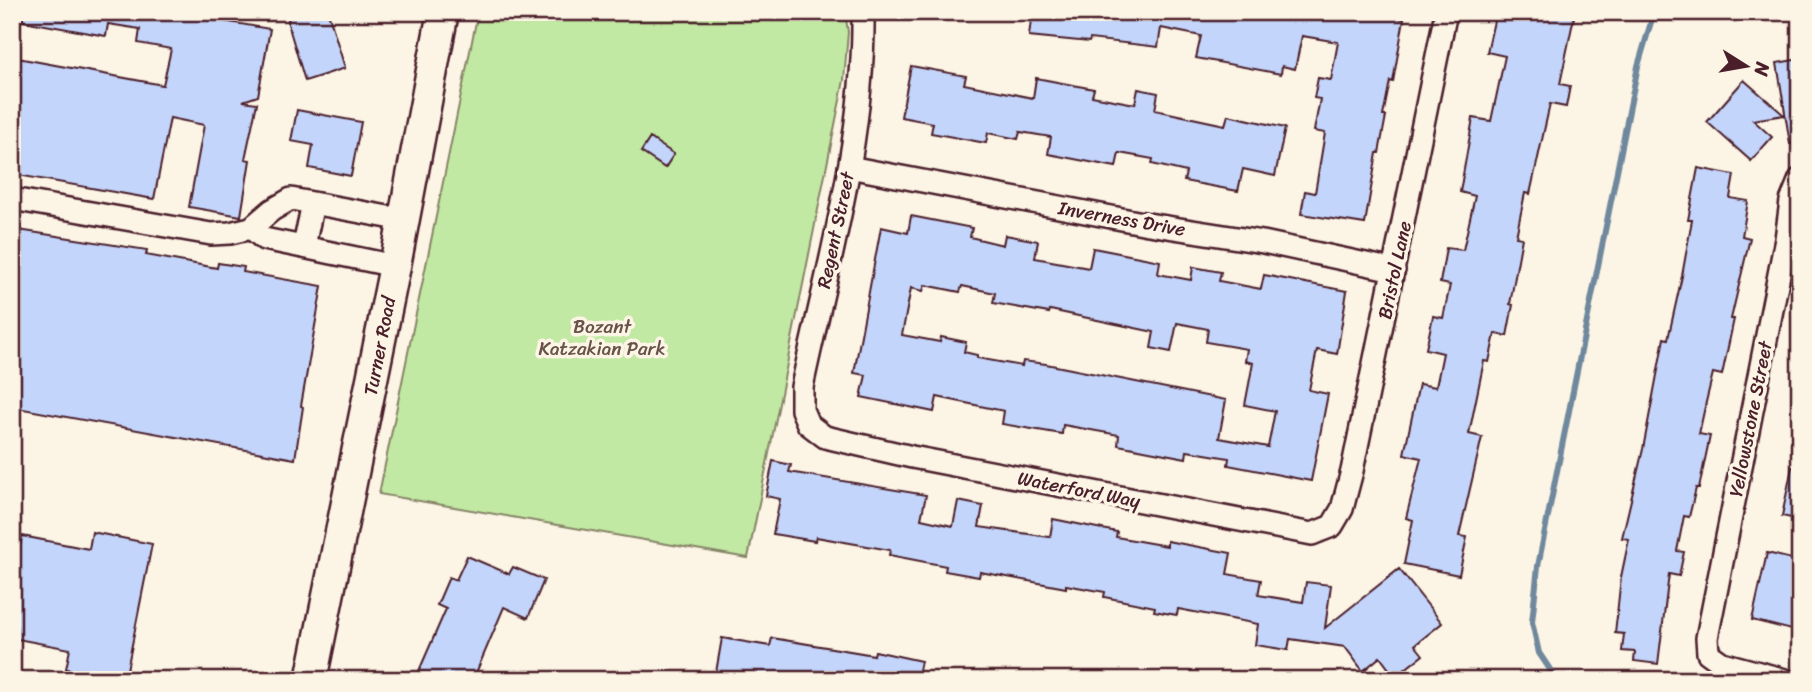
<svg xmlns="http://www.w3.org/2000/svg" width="1812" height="692" font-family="Sriracha,sans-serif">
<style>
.green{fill:#c2e9a3;stroke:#868467;stroke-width:2}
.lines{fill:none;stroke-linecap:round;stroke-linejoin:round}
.stream{stroke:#6f889d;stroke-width:6}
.building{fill:#c4d5fb;stroke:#4a1f2b;stroke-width:2;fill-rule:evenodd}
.street-casing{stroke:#4a1f2b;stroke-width:26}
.secondary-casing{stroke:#4a1f2b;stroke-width:35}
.street{stroke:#fcf5e5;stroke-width:21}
.secondary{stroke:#fcf5e5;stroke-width:30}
.labels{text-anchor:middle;stroke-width:7;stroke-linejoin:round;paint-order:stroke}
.street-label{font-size:19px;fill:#4a1f2b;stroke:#fcf5e5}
.park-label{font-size:19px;fill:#685249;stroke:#fcf5e5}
</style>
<rect width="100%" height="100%" fill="#fcf5e5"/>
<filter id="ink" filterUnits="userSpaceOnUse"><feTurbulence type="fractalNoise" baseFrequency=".0143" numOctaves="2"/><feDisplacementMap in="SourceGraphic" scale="14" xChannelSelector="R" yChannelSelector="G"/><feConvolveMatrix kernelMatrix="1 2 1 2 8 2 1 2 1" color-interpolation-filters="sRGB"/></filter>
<g filter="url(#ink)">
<path class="green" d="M478,12H845L848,32L844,80L748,558L379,494Z"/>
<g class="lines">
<path class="stream" d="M1557,680L1539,653L1532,622L1538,566L1638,66L1654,12"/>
</g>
<path class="building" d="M23,12H225L223,21L270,29L258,96L243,101L257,103L245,159L250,160L241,216L189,207L204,125L170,118L154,199L12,174V57L163,85L171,49L138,43L140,29L108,24L106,36L23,21Z
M289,12H328L345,68L305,81L288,24Z
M1032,12H1285L1314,18L1315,12H1370L1404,19L1393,82L1390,81L1383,116H1386L1379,153H1377L1365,224L1301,214L1305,191L1315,193L1325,133L1314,131L1320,99L1314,98L1318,78L1331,80L1338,42L1302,36L1295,69L1282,66L1281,74L1196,58L1201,36L1161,28L1158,47L1090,39L1089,42L1029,36Z
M1496,12H1575L1560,84L1570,86L1566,107L1550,104L1530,194L1525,193L1516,237L1522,238L1510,304L1513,305L1507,336L1495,334L1489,362L1484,361L1469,434L1482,437L1459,536L1467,537L1459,575L1404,564L1413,520L1406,518L1421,458L1404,454L1419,384L1436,387L1443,353L1426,349L1433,316L1443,318L1450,285L1440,283L1446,248L1463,250L1475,196L1460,192L1473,118L1491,121L1505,56L1487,52Z
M1800,59V143L1790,144L1777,63Z
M911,66L966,76L964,84L1033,98L1036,78L1094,89L1092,96L1135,104L1138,89L1158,93L1155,110L1225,125L1228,115L1285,128L1275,176L1243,169L1238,191L1184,181L1186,172L1152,164L1153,159L1119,153L1116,167L1048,154L1051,137L1020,132L1018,139L988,133L986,143L931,133L933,123L901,117Z
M1744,80L1784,115L1753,120L1772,137L1751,161L1707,122Z
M297,110L361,122L351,176L309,168L313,145L291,141Z
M650,138L674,154L665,168L641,152Z
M1698,168L1734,175L1730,198L1748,201L1742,236L1750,238L1731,319H1734L1722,375L1713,373L1706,402L1699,434L1710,436L1699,488H1696L1689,517L1684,516L1677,551L1684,552L1679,576L1669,574L1658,664L1634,661L1635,652L1622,651L1624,634L1615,633L1621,577L1629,539L1622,538L1643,449L1664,338L1668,339L1682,276L1692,220H1688Z
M911,216L972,228L970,237L1003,245L1005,235L1038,241L1035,258L1089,268L1093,248L1160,261L1158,274L1191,280L1193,267L1221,272L1219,281L1261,289L1264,275L1347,291L1337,354L1317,350L1309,390L1328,394L1311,481L1228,465L1229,458L1187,451L1186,458L1118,445L1119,435L1063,425L1062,434L1002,424L1004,411L937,397L934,412L861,397L866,375L854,373L881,227L908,233ZM925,285L960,292L962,286L995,293L993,303L1049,313L1050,310L1154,332L1151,348L1171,352L1177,323L1208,329L1206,342L1247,349L1245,361L1253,363L1245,405L1275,411L1268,447L1219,438L1226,400L1046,364L1023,361L1022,366L977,358V355L964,352L966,342L941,337L940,342L902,335L911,288L923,291Z
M12,229L147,250L146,255L217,268L218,263L244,267L243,272L322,286L301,406L303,407L295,459L12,407V377L17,356L12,355Z
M773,461L791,465L789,472L926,495L921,519L953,526L958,501L983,506L979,527L1050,537L1053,519L1117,532L1116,537L1167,546V541L1231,553L1227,574L1261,580L1258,595L1303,602L1306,582L1331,585L1325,628L1399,569L1442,623L1415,645L1423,655L1395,677L1380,657L1363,671L1345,647L1290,639L1288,650L1255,645L1258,624L1178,609L1177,615L1154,611L1155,607L1104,597L1105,592L1066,585V588L980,572L979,577L945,571L946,566L889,555L890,550L816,537L815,541L773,534L780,499L766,496Z
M1792,467L1800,468V520L1782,516Z
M92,532L152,544L125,680L66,669L70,649L12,638V585L22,536L89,549Z
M1767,553L1800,561V632L1752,620Z
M467,556L509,574L513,567L544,580L528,618L504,607L473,680H415L446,609L437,605L449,577L456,580Z
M722,638L770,646L772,638L874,655L875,651L921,661L917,680H725L715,678Z"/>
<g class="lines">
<defs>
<path id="street" d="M863,12C865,138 828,264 802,387V410L808,424L825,437L912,457L1312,534L1332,526L1342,509L1352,471L1446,12
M849,167L1148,224L1263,242L1394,270
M12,199L211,234L230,233L251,228
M304,246L313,203
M395,266L264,239L251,228L272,210L291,199L404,220
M1785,680L1722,663L1708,653L1707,638L1786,239L1791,201L1800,179"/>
<path id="secondary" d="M311,680L395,266L443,12"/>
</defs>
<use href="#street" class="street-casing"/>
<use href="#secondary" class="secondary-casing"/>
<use href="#street" class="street"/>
<use href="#secondary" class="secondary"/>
</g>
</g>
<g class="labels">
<g class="street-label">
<text transform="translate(1122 218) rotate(10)" y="7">Inverness Drive</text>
<text transform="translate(835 230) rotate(-78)" y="7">Regent Street</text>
<text transform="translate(1394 270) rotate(-78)" y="7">Bristol Lane</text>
<text transform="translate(379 346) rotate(-79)" y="7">Turner Road</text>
<text transform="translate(1750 419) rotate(-79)" y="7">Yellowstone Street</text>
<text transform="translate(1079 489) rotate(11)" y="7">Waterford Way</text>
</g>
<g class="park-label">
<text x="602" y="333">Bozant<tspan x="602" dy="22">Katzakian Park</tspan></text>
</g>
</g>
<rect width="1812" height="692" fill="none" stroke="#fcf5e5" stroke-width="42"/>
<rect x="21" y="21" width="1770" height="650" fill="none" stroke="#4a1f2b" stroke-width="2.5" filter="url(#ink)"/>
<g transform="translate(1746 66) rotate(101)" stroke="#fcf5e5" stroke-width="5" paint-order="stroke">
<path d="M0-5L12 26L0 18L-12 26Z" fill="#4a1f2b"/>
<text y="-10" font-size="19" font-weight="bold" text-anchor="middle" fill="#4a1f2b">N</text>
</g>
</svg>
